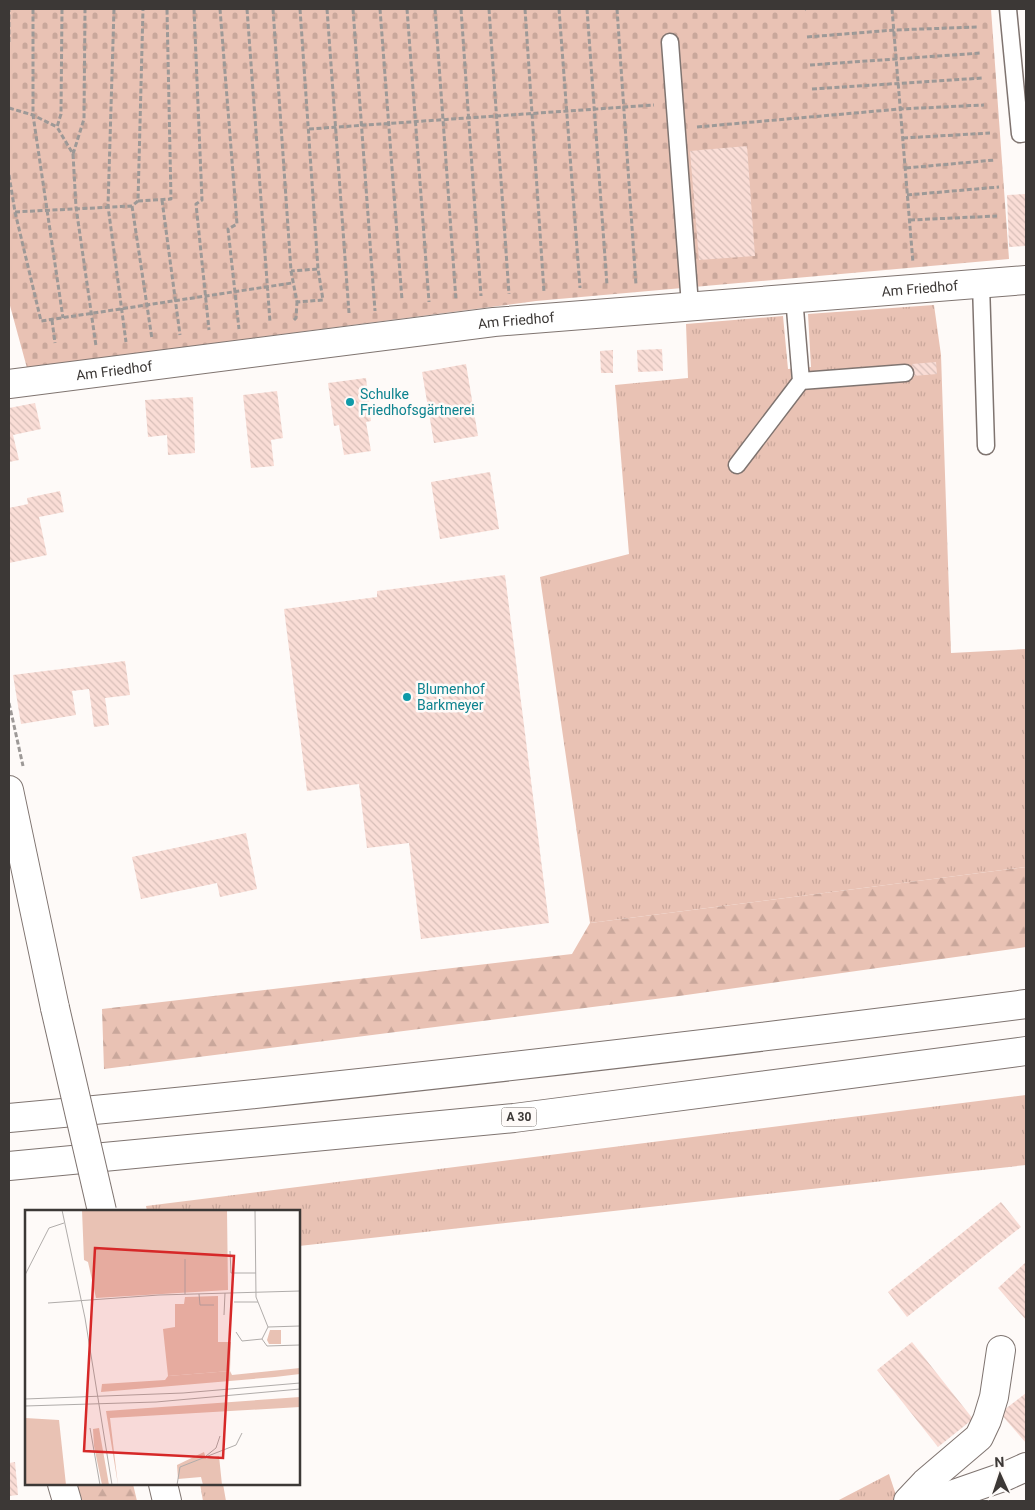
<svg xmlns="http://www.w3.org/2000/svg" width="1035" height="1510" font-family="Roboto,sans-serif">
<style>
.grass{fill:url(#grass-tufts)}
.forest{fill:url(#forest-firs)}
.cemetery{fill:url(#cemetery-stones)}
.building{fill:url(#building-back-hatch)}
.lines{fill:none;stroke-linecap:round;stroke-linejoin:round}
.service-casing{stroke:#7f7470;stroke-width:19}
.minor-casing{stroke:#7f7470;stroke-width:30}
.secondary-casing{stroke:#7f7470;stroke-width:30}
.motorway-casing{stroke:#7f7470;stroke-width:30}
.path{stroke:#9d9997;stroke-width:3;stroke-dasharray:5 2.5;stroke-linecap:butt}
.service{stroke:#fff;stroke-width:16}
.minor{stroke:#fff;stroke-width:28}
.secondary{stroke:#fff;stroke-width:28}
.motorway{stroke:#fff;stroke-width:28}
.secondary-bridge-casing{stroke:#7f7470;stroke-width:30;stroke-linecap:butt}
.secondary-bridge{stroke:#fff;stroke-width:28}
.culture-dot{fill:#0f9aa8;stroke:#fefaf8;stroke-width:2}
.labels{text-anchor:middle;stroke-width:5;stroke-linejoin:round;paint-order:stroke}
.shield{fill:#fefaf8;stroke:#767270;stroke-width:1}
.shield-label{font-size:12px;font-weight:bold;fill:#3c3836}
.street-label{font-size:14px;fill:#3c3836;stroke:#fefaf8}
.culture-label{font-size:14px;fill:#0d838f;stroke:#fefaf8;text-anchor:start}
.inset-road{fill:none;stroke:#b0acaa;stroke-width:1}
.view{fill:#d62828;fill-opacity:0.15;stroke:#d62828;stroke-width:2.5}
.inset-edge{fill:none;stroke:#3c3836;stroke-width:2.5}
</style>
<defs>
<pattern id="grass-tufts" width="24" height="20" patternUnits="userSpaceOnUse" patternTransform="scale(1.25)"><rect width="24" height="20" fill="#e9c2b4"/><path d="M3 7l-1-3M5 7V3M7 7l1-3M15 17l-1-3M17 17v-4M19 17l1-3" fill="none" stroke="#c9a79b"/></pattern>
<pattern id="forest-firs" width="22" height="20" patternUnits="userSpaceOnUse" patternTransform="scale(1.25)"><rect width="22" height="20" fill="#e9c2b4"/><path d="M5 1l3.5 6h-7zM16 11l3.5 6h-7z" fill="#c9a79b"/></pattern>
<pattern id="cemetery-stones" width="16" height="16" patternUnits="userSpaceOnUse" patternTransform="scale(1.25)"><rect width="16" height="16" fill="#e9c2b4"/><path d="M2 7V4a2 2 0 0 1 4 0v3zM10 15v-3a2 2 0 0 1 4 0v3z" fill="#c9a79b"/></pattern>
<pattern id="building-back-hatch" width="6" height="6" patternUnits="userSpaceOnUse" patternTransform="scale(1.25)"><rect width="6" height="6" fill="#faddd6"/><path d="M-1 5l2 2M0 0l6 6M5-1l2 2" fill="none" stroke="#d7beb8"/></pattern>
</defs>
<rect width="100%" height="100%" fill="#fefaf8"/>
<path class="grass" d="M934,305L941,355L951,653L1026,649V867L590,923L540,577L629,554L615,385L688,378L686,324L783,316L788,369L811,367L808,314Z
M1026,1095V1165L299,1246V1211H147L146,1206Z
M889,1474L898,1501H837Z
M200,1484H223L226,1501H203Z"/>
<path class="forest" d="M1026,867V947L679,996L104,1069L102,1009L572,954L590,923Z
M76,1484H133L137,1501H82Z"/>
<path class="cemetery" d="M9,9H991L1009,259L536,301L27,368L9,302Z"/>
<path class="building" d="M747,146L755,256L699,260L690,151Z
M1026,194V246L1009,247L1007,195Z
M662,349L663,371L638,372L637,350Z
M613,350V373H601L600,351Z
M936,362L937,374L913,376L912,364Z
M466,364L478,436L434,443L422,372Z
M366,378L371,421L366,422L371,451L344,455L339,425L334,426L328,383Z
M277,391L283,438L271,440L274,466L251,468L243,395Z
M193,397L195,453L168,455L167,435L148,437L145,400Z
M35,403L41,429L13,435L19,460L9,462V408Z
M490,472L499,529L440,539L431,482Z
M60,491L64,512L39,517L47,555L9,563V508L28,504L27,498Z
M505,575L549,923L421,939L409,843L367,848L359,784L307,791L284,609L377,597V591Z
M125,661L130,695L105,698L109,725L94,727L89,689L72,691L76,715L21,724L13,675Z
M246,833L257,889L220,897L217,883L141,899L132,857Z
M1001,1202L1021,1227L907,1317L888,1292Z
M1026,1262V1320L998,1288Z
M912,1342L973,1419L938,1447L877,1370Z
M1026,1393V1443L1000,1413Z
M15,1462L18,1495L9,1496V1463Z"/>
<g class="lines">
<defs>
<path id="service" d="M1008,9L1020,134L1026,133
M670,42L690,305
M981,284L986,446
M794,297L801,381L905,373
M737,465L801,381"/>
<g id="minor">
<path id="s1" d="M9,384L494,322L1026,280"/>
<path d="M62,1484L67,1501"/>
<path d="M908,1501L925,1483L979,1437L987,1420L994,1397L1001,1350"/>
<path d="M934,1501L1006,1476L1026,1467"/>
</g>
<path id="secondary" d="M9,790L55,1008
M163,1484L167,1501"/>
<path id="motorway" d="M9,1118C349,1087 688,1047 1026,1004
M9,1166L514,1118L1026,1051"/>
</defs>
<use href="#service" class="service-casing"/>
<use href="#minor" class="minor-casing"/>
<use href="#secondary" class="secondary-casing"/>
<use href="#motorway" class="motorway-casing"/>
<path class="path" d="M33,9V115L63,318
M62,9L61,114L57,127L73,154L76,207L96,346
M114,9L108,206L126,342
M194,9L202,200L196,204L209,330
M220,9L237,224L228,229L239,329
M247,9L270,322
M273,9L291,271L297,302L323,300L318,269L291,271
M300,9L318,269
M327,9L349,313
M353,9L375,311
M380,9L402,300
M407,9L429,302
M435,9L456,300
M461,9L481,296
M489,9L509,294
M525,9L544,292
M559,9L580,288
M587,9L607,285
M617,9L636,285
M805,9H806
M892,9L913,263
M807,37L894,30L978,27
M9,42V9
M810,65L981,53
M812,89L983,78
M9,108L33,115L57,127
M697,127L900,109L984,105
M309,129L654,105
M903,138L990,133
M73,154L84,119L85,9
M906,168L995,160
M9,175L15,212L41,321L292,283
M907,195L999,187
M162,200L180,335
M138,201L171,199L167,9
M132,206L152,339
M15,212L132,206L138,201L143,9
M910,220L997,216
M52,320L55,343
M294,320L296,318L297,302
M9,703L23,766"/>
<use href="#service" class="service"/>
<use href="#minor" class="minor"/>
<use href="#secondary" class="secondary"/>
<use href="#motorway" class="motorway"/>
<defs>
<path id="secondary-bridge" d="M55,1008L102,1211"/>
</defs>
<use href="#secondary-bridge" class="secondary-bridge-casing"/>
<use href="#secondary-bridge" class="secondary-bridge"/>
</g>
<g class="culture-dot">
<circle cx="350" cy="402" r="5"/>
<circle cx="407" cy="697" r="5"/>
</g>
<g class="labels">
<rect class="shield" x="501.5" y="1107.5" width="35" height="19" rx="4"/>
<g class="shield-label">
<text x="519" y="1121">A 30</text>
</g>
<g class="street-label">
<text dy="5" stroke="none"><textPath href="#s1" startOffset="916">Am Friedhof</textPath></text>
<text dy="5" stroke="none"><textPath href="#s1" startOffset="511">Am Friedhof</textPath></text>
<text dy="5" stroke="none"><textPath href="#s1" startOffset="106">Am Friedhof</textPath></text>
</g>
<g class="culture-label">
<text x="360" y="399">Schulke<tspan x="360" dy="16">Friedhofsgärtnerei</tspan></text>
<text x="417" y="694">Blumenhof<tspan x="417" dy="16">Barkmeyer</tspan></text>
</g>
</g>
<g transform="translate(25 1210)">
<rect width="275" height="275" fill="#fefaf8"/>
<path d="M193,86V132H206L205,161L143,166L138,119L150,117V94H159L160,87ZM245,120H256V134H244L242,130ZM275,187V197L85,208L93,275L81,201ZM0,208L34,210L41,275H0ZM179,242L181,249L194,246L197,275H178L176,267L153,269L152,255Z" fill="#e9c2b4"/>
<path d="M275,158V164L250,167L76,182L77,174L140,170L143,166L205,161L207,165ZM74,218L84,275H77L69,236L68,219Z" fill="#e9c2b4"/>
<path d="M57,0H202L203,80L71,88L63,52L59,50Z" fill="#e9c2b4"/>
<path class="inset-road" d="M37,0L60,108L87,275M230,0L231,87L243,117M205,41L206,63H231M160,49V84M0,65L24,18L39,13M174,84L175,95H189M209,92H233M23,93L134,85L275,81M199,105L200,83M275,116L243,117L237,129L242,136L275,135M211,122L217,131L237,129M0,189L158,183L275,173M0,196L131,192L275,179M65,218L75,275M181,246L191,238L195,226M152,275L155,257L211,235L217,223"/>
<path class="view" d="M70,38L209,46L198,248L59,241Z"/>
<rect width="275" height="275" class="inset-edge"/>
</g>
<rect width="1035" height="1510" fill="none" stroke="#3c3836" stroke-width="20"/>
<g transform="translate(1000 1475) rotate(357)" stroke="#fefaf8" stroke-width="4" paint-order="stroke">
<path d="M0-4L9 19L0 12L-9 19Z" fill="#3c3836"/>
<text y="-8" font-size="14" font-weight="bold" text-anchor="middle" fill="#3c3836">N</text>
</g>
</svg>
